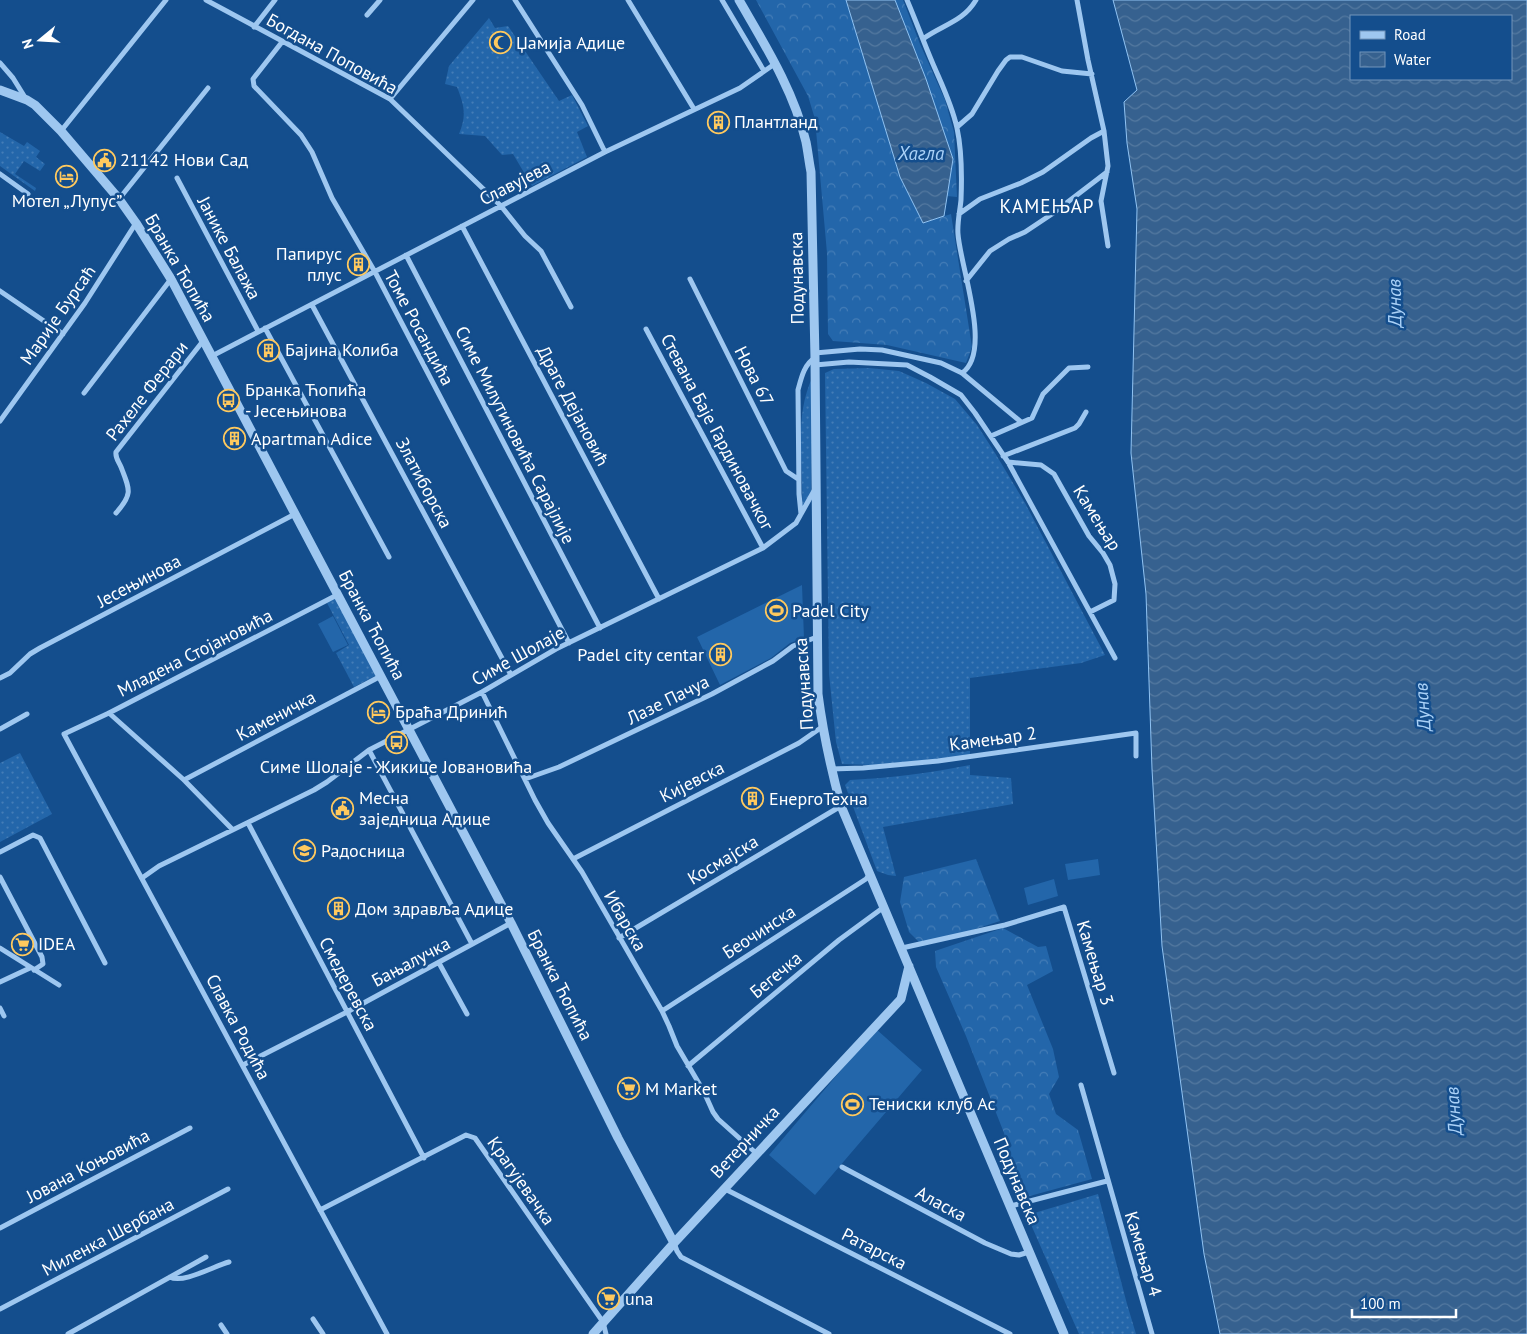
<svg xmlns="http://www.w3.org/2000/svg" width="1527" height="1334" font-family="'PT Sans',sans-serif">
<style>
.grass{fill:url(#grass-dots)}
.forest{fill:url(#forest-crowns)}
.pitch{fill:#2366aa}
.water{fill:url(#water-waves);stroke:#90c3f3;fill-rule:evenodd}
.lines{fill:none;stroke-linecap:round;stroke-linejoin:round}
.minor{stroke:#9ec7f0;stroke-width:5}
.tertiary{stroke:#9ec7f0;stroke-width:9}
.labels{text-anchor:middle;stroke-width:5;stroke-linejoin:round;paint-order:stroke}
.poi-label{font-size:18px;fill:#fff;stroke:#144e8d;text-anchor:start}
.street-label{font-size:18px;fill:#fff;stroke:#144e8d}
.water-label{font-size:19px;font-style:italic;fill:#aad1f7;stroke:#144e8d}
.neighbourhood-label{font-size:19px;letter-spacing:1px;fill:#fff;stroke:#144e8d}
</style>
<defs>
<pattern id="grass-dots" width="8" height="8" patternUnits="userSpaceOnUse" patternTransform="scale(1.25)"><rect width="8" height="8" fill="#2366aa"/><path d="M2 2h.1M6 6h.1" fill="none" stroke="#447db7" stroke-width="1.8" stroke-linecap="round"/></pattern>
<pattern id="forest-crowns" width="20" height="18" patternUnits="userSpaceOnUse" patternTransform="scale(1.25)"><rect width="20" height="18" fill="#2366aa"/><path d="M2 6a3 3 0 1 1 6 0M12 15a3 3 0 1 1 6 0" fill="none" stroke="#447db7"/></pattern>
<pattern id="water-waves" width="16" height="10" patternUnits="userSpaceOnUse" patternTransform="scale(1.25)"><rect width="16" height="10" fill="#36618f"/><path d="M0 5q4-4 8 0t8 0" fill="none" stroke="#5479a0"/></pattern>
</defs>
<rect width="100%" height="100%" fill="#144e8d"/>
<path class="grass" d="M489,18L495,28L508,26L559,101L572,95L588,126L577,132L587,157L532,186L513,154L502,155L485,136L459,134C467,115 464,105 457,87L445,84L449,66Z
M0,132L24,146L27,142L40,151L36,157L45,164L40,171L24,161L15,174L36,188L35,191L0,166Z
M869,368L899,371L926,383L955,399L977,425L995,453L1025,503L1105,655L1081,663L970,678V756L872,765L842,764L836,742L829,674L825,373L834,369Z
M813,376L811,492L802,508C804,464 793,417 813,376Z
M336,598L377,675L354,687L336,653L349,645L327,603Z
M20,753L52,814L0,842V763Z
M970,765V775L1011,778L1013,804L883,827L896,876L888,875L877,871L845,785L850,780C891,778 930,773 970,765Z
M1098,1194L1127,1304L1136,1334H1079L1029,1220L1031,1214Z"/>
<path class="forest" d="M756,0H846L900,177L923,223L951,214L972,347L966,363L887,345L833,341L828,334L827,253L815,119L808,96Z
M895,0H903L920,44L945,100L954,132L957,197L947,196L953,159L926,79Z
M976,859L1000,921L923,946L909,932L900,902L904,877Z
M1003,928L1038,947L1046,946L1053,971L1027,985L1053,1049L1059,1077L1049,1094L1056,1114L1078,1130L1092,1179L1026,1197L1013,1167L1004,1133L966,1036L936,967L935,951Z"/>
<path class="pitch" d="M802,585L804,638L790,643L771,658L720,685L697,637Z
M333,616L348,645L333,652L318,624Z
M1098,859L1100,875L1068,880L1065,864Z
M1054,879L1058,896L1028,905L1024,888Z
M876,1029L922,1070L815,1195L769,1155Z"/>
<path class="water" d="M846,0H895L926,79L953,159L944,216L923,223L900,177Z
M1113,0H1527V1334H1220L1204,1254L1162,946L1152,769L1146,594L1131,453L1137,209L1127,143L1124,102L1137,90ZM1511,16V79H1351V16Z"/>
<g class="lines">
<path class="minor" d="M206,0L390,99L501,206L525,236L541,251L571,307
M515,0L582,105L605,152
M628,0L694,109
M722,0L764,71
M907,0C916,21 924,43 933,64C942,85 952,105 957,128C962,151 962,176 961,200C960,211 957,223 958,234C960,266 993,352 962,373
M1077,0L1088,60L1104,131L1108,166L1101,201L1108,246
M367,15L380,0
M254,27L275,0
M923,39C942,25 963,22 976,0
M282,42L253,79L254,86L301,135L312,152L332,198L375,272L569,643
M0,63L13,78L26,99
M390,99L473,0
M957,127L972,114L998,71L1006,60L1010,57H1022L1062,71L1092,74
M61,131L166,0
M0,174L28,194
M177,178L258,331
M119,199L208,88
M959,214L980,199L1021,183L1043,172L1091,138L1104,131
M462,226L659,599
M406,255L600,628
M690,279L786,471L798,479
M966,281L990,251L1009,239L1025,232L1052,214L1107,172
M0,291L63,334
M312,305L511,675
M265,328L389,557
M646,329L763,548
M815,353L860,349L882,350L941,363L962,373L1021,422
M212,356L501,206L605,152L740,88L776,63
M815,365L849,362L907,365L930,377L961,395L975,413L1008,462L1115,658
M84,393L171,279
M0,421L85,303L136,223
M991,436L1032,418L1043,394L1069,368L1088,367
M1003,456L1075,428L1079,424L1086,412
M1008,462L1041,465L1054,474L1089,536L1103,553L1110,565L1115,584L1114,600L1090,612
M116,513C133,494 130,490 121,467C119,462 115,458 116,452L203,341
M801,514L799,494L798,390C801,379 804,364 815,358
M337,595L109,713L64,734L387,1334
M0,678L10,673L30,654L40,648L295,514
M482,692L535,800L548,823L582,872L662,1011L669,1026L677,1046L704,1092L713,1112L718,1119L757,1154
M109,713L184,780L232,829
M0,729L27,714
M369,750L472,944
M831,769L863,768L938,761L1136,733V756
M525,779L559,767L712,694L773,661L793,646L817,637
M184,780L381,676
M248,823L424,1158
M0,852L33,835L40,838L105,963
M573,859L799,743L822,727
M0,877L42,957L43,964L34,970
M142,878L159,866L314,790L327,782L369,750L482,692L556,649L763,548L796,523L815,489
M619,938L841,806
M0,948L59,985
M902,948L1005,925L1064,907L1114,1073
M439,963L467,1014
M0,982L30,968
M0,1008L4,1016
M662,1011L866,879L870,874
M243,1065L347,1012L511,923
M688,1066L839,940L884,907
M1081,1085L1152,1334
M842,1167L985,1243L1011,1254L1019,1255L1029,1252
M725,1189L1010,1334
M1011,1206L1107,1181
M320,1210L466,1135L475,1138L603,1322L606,1334
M0,1228L190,1128
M674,1243L677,1251L681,1257L829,1334
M170,1277C183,1284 214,1266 229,1262
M0,1309L228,1189
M313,1319L323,1334
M221,1325L227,1334
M68,1334L206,1257"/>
<path class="tertiary" d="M739,0C765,45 794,91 806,142C808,152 809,162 811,172L815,358L818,694C823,733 831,769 841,806L1064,1334
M0,90L27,100L35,105L61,131L119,199L136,223L171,279L511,923L618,1138L674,1243
M593,1334L674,1243L901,999L909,966"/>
</g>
<defs>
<symbol id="mosque-ring" viewBox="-11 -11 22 22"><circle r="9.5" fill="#144e8d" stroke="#ffc95e" stroke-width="1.5"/><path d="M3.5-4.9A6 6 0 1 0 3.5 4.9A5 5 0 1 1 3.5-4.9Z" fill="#ffc95e"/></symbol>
<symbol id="building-ring" viewBox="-11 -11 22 22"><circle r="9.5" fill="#144e8d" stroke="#ffc95e" stroke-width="1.5"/><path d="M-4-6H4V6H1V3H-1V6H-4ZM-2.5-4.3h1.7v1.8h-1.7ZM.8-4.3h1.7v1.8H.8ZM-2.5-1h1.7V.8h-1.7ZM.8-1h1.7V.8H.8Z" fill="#ffc95e"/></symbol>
<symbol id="civic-ring" viewBox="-11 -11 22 22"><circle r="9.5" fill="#144e8d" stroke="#ffc95e" stroke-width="1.5"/><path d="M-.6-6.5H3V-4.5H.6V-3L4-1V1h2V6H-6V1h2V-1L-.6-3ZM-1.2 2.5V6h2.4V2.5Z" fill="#ffc95e"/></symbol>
<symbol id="hotel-ring" viewBox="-11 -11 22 22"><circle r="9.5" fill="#144e8d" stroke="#ffc95e" stroke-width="1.5"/><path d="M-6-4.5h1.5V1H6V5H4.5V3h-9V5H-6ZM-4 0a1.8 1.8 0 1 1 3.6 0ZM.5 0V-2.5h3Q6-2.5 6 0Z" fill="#ffc95e"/></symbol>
<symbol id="bus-ring" viewBox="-11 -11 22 22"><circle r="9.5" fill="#144e8d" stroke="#ffc95e" stroke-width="1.5"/><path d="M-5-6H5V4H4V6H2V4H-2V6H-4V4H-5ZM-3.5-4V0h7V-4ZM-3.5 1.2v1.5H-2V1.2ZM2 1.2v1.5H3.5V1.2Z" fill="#ffc95e"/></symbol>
<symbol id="stadium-ring" viewBox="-11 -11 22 22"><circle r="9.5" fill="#144e8d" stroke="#ffc95e" stroke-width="1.5"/><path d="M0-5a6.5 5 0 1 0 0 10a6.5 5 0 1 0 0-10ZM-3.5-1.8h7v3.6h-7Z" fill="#ffc95e"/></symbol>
<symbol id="school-ring" viewBox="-11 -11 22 22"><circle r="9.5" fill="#144e8d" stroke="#ffc95e" stroke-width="1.5"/><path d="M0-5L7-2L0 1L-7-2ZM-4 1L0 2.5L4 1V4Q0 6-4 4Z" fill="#ffc95e"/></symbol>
<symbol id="supermarket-ring" viewBox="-11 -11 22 22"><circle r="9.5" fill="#144e8d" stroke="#ffc95e" stroke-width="1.5"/><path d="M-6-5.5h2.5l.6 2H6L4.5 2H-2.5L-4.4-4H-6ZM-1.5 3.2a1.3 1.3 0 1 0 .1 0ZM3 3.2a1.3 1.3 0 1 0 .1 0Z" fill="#ffc95e"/></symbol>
</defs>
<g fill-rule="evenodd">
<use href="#mosque-ring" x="488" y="30" width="25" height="25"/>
<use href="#building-ring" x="706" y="110" width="25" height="25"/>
<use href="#civic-ring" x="92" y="148" width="25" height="25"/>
<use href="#hotel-ring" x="54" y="164" width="25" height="25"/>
<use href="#building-ring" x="346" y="252" width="25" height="25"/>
<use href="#building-ring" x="256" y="338" width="25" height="25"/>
<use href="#bus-ring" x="216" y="388" width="25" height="25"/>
<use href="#building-ring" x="222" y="426" width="25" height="25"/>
<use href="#stadium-ring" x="764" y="598" width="25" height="25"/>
<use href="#building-ring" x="708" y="642" width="25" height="25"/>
<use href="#hotel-ring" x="366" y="700" width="25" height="25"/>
<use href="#bus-ring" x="384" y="730" width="25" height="25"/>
<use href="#building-ring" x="740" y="786" width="25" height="25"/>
<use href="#civic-ring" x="330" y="796" width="25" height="25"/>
<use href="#school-ring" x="292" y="838" width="25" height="25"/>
<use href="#building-ring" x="326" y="896" width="25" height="25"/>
<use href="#supermarket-ring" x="10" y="932" width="25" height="25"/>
<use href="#supermarket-ring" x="616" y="1076" width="25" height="25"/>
<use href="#stadium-ring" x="840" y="1092" width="25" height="25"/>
<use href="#supermarket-ring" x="596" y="1286" width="25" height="25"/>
</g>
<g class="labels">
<g class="poi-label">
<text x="516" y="49">Џамија Адице</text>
<text x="734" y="128">Плантланд</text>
<text x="120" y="166">21142 Нови Сад</text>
<text x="67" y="207" text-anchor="middle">Мотел „Лупус”</text>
<text x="342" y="260" text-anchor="end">Папирус<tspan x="342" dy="21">плус</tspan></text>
<text x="285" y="356">Бајина Колиба</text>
<text x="245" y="396">Бранка Ћопића<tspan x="245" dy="21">- Јесењинова</tspan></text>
<text x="251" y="445">Apartman Adice</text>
<text x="792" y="617">Padel City</text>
<text x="704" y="661" text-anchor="end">Padel city centar</text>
<text x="395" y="718">Браћа Дринић</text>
<text x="396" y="773" text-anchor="middle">Симе Шолаје - Жикице Јовановића</text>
<text x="359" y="804">Месна<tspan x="359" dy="21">заједница Адице</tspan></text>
<text x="769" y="805">ЕнергоТехна</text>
<text x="321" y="857">Радосница</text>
<text x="355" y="915">Дом здравља Адице</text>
<text x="38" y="950">IDEA</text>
<text x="645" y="1095">M Market</text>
<text x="869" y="1110">Тениски клуб Ас</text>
<text x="625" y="1305">una</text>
</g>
<g class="street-label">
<text transform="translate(332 54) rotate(29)" y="6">Богдана Поповића</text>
<text transform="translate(515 183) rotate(-27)" y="6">Славујева</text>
<text transform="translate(229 248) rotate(62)" y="6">Јанике Балажа</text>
<text transform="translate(180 268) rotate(60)" y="6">Бранка Ћопића</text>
<text transform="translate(797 278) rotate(-91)" y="6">Подунавска</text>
<text transform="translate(58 315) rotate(-55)" y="6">Марије Бурсаћ</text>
<text transform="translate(419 328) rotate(62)" y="6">Томе Росандића</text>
<text transform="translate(754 376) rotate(63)" y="6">Нова 67</text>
<text transform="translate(147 391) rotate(-52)" y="6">Рахеле Ферари</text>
<text transform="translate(573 406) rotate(62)" y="6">Драге Дејановић</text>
<text transform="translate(717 432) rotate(62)" y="6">Стевана Баје Гардиновачког</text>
<text transform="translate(515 435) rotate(63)" y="6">Симе Милутиновића Сарајлије</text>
<text transform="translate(424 483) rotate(62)" y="6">Златиборска</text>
<text transform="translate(1097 518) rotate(58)" y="6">Камењар</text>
<text transform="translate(139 581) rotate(-28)" y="6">Јесењинова</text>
<text transform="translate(372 625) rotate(62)" y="6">Бранка Ћопића</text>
<text transform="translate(195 653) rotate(-27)" y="6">Младена Стојановића</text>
<text transform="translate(518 656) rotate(-29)" y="6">Симе Шолаје</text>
<text transform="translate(804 684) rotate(-94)" y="6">Подунавска</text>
<text transform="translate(668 700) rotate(-26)" y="6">Лазе Пачуа</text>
<text transform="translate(276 716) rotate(-28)" y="6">Каменичка</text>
<text transform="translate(993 739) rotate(-8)" y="6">Камењар 2</text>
<text transform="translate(692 782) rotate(-27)" y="6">Кијевска</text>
<text transform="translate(723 860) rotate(-31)" y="6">Космајска</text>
<text transform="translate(625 921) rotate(60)" y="6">Ибарска</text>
<text transform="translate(759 932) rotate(-33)" y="6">Беочинска</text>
<text transform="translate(411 962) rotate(-28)" y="6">Бањалучка</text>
<text transform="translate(1095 963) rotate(73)" y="6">Камењар 3</text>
<text transform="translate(776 975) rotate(-40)" y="6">Бегечка</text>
<text transform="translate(348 984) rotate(62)" y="6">Смедеревска</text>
<text transform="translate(560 985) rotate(63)" y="6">Бранка Ћопића</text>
<text transform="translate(238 1027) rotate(62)" y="6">Славка Родића</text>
<text transform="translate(745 1142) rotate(-47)" y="6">Ветерничка</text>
<text transform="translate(88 1166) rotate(-28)" y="6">Јована Коњовића</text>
<text transform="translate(521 1181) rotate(55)" y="6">Крагујевачка</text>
<text transform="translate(1017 1181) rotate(67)" y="6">Подунавска</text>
<text transform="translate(941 1204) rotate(28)" y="6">Аласка</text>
<text transform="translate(108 1237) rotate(-28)" y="6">Миленка Шербана</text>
<text transform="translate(874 1249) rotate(27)" y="6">Ратарска</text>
<text transform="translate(1143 1254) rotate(73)" y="6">Камењар 4</text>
</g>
<g class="water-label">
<text x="921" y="160">Хагла</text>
<text transform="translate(1394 303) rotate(-91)" y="7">Дунав</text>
<text transform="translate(1422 707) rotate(-94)" y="7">Дунав</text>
<text transform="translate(1453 1111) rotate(-94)" y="7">Дунав</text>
</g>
<g class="neighbourhood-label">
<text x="1047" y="213">КАМЕЊАР</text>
</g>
</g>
<rect x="1350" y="15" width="162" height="65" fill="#144e8d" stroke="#7295bb"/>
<rect x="1360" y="31" width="25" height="8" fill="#9ec7f0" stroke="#7295bb"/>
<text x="1394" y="40" font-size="15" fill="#ffffff">Road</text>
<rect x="1360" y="52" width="25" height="15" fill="url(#water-waves)" stroke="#7295bb"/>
<text x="1394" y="65" font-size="15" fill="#ffffff">Water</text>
<g transform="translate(40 40) rotate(252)" stroke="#144e8d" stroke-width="4" paint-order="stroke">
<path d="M0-4L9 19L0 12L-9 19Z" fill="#ffffff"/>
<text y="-8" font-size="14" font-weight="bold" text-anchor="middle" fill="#ffffff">N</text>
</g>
<path d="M1352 1309v8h104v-8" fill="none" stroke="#ffffff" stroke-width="2.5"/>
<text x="1360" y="1309" font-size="15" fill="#ffffff" stroke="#144e8d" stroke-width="4" paint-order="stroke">100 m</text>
</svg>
